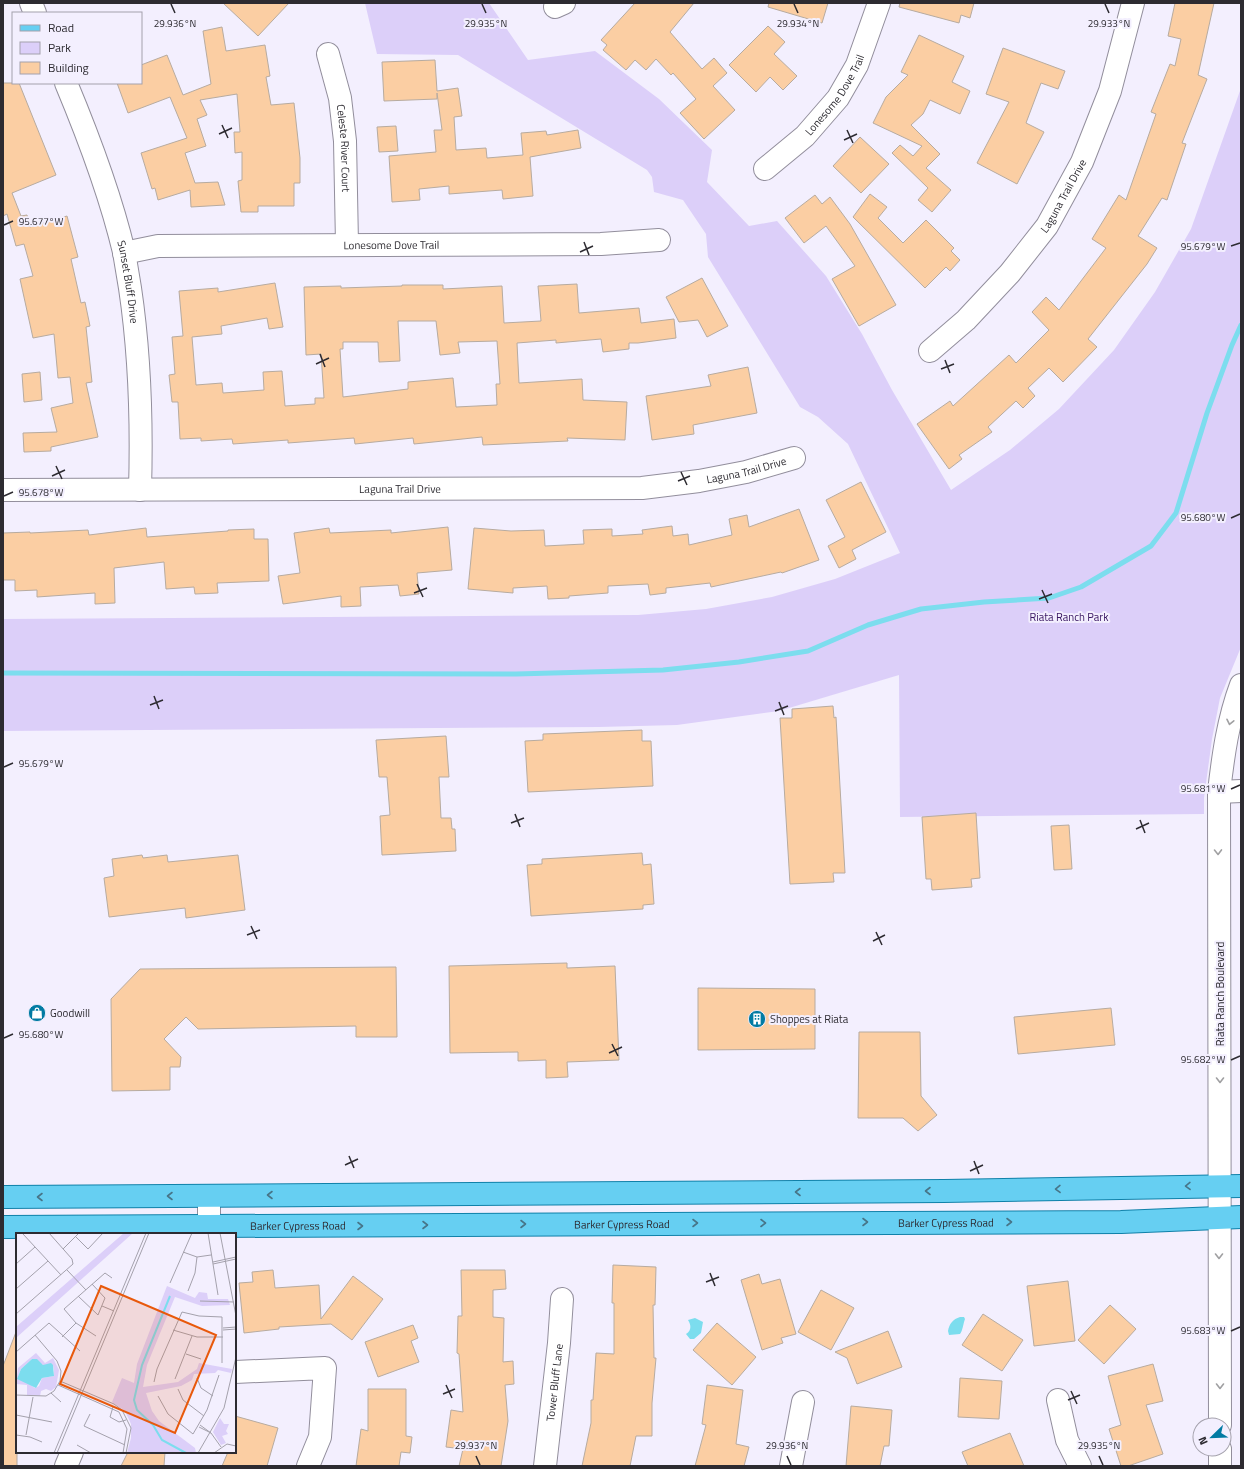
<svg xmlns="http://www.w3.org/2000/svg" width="1244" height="1469" font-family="'Titillium Web',sans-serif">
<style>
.green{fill:#dccff9}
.water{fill:#7cddee}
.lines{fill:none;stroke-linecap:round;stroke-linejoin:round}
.stream{stroke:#7cddee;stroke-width:5}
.building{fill:#fbcea3;stroke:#b7aba0;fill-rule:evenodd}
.minor-casing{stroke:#928e9c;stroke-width:24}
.major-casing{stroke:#1081a9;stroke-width:24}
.minor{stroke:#fff;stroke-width:22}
.major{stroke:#66cff2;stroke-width:22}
.oneway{stroke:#a0a0a2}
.oneway2{stroke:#477588}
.ticks{fill:none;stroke:#2d2b31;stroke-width:1.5}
.labels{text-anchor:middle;stroke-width:4;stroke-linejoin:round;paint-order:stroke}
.street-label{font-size:11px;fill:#2d2b31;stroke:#f3effe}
.park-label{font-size:11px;fill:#381561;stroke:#f3effe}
.poi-label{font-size:11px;fill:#2d2b31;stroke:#f3effe;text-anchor:start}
.inset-river{fill:none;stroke:#7cddee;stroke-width:2}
.inset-road{fill:none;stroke:#a4a1ac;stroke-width:1}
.view{fill:#e8590c;fill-opacity:0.15;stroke:#e8590c;stroke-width:2}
.inset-edge{fill:none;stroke:#2d2b31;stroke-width:2}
.ticks-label{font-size:10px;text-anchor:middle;fill:#2d2b31;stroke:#f3effe;stroke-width:4;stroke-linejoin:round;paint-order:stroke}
</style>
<rect width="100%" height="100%" fill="#f3effe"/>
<path class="green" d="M365,3H489L528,60L595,51L659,99L712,150L707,182L749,226L777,221L826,276L862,334L892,390L951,490L1010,450L1059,409L1114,350L1155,292L1191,229L1241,88V647L1220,698L1212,739L1204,798V814L900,817L899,675L779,711L677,725L599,727L3,731V619L638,615L706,609L772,597L835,579L900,553L848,444L818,417L800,407L708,257L706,234L683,200L654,192L652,177L647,170L458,55L377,54Z"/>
<path class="water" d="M960,1317H964L965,1319C963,1324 963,1330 960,1334L949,1335L948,1331C949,1324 953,1319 960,1317Z
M695,1318L703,1322L701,1333L694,1339H690L686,1334C692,1330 691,1325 688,1320Z"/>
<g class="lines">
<path class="stream" d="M3,673L516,674L663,670L739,662L808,651L868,625L921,609L984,602L1049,598L1081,587L1151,546L1176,513L1207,413L1232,345L1241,325"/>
</g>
<path class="building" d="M223,3H289L258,36Z
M635,3H694L670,32L702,69L714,58L727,73L713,86L735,110L704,139L680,113L696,99L673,73L671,75L656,59L646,70L635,60L626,70L603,50L607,45L601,40Z
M769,3H828L822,23L768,7Z
M900,3H974L970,18L961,15L959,23L899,7Z
M1175,3H1214L1198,75L1207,79L1182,143L1186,144L1167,200L1162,198L1138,236L1157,248L1147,264L1088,339L1097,347L1063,382L1049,368L1028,388L1035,396L1023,408L1016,401L988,427L992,432L959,455L962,459L949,469L917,424L950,401L953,406L1009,355L1016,363L1049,330L1032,312L1046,297L1059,310L1106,248L1092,239L1119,195L1126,200L1156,114L1151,112L1170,64L1175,66L1181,39L1168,36Z
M768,26L785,42L774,54L797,76L783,90L770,77L756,92L729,65Z
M222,27L226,51L265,45L270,76L266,77L271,105L294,103L300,158V183H294V206H258V212H241L238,181L242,180V152L235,153L234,132H240L237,94L200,100L207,115L197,119L206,146L185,153L195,183L218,182L225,205L191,207L190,190L158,200L155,188L152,189L141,153L187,138L170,97L128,113L117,83H141V65L167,55L183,95L211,84L203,31Z
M919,35L964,56L952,82L970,91L960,114L930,100L923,114L911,125L940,154L926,168L951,190L932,212L918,200L928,188L892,153L900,145L913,156L922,146L873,123L886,97L908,75L901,72Z
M1003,48L1065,71L1058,89L1041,83L1026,123L1044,132L1017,184L977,163L1009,102L986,94Z
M435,60L437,91L458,88L462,116L454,117L456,150L486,148L487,158L523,155L521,133L546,131L547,135L578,130L581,148L530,157L533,196L503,199L502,190L449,194V186L419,189L420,200L392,202L389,156L436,152L434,130H442L437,93V99L384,101L382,62Z
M3,83H19L56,175L12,193L21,216L27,215L30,227L67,216L78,257L71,259L81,303L85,302L90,326L86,327L92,382L86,383L98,437L51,447V451L24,452L23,433L57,432L51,408L73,403L70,377L58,378L54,334L33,338L20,279L33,276L24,244L16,246L7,214L3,216Z
M396,126L398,151L379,152L377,127Z
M860,137L889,164L861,193L833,166Z
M870,194L887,207L878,218L903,243L926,220L954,248L951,251L960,260L950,271L946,267L925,288L853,217Z
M815,195L822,204L830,197L850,224L896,305L859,326L832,279L855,266L826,226L804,243L785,218Z
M702,278L728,326L707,337L698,320L679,322L666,297Z
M275,283L283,327L269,329L267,318L221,326L222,334L192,337L196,385L222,383L223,393L264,390L263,372L282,371L285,406L315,404V398H324L321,354L306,355L304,287L341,286V288L402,286V285H443V289L502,286L504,323L541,321L538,286L577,284L579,313L639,308L641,323L674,319L676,338L638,343H629V349L603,352L601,339L556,343V340L517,343L519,383L582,379L583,400L627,402L625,440L567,438L568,441L483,445L482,437L414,444L413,438L355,444L354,438L288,443V440L233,444L232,439L201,441V438L180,439L178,402H172L169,375L175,374L172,337L183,336L179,291L218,288V292ZM398,321H436L440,355L460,353L458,342L497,341L500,384H496L497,405L456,407L453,378L408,382V389L343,397L340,349H343V342H378L379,362L400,361Z
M748,367L757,413L693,425L694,434L652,440L646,396L711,386L708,375Z
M40,372L42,400L24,402L22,374Z
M861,482L886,532L852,550L856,559L839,568L828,546L845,537L826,500Z
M799,509L819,560L782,573L781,572L711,587L710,583L666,588V593L650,595L648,584L608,586V593L569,596V598L548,599L547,586L513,588V593L468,589L474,528L511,531L544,530L545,546L584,544L583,530L612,529V536L643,534L642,530L672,526L673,536L688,534L689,545L732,535L729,519L747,515L749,527Z
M448,527L452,570L417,573L419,594L400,596L398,585L360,587L361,606L341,607V596L283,604L278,576L300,573L294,533L329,528L330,533L391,530V533Z
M146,528L147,537L228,531V530L254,529V539H268L269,581L217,583L218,593L195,594L194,587L166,589L164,562L114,568L115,603L95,604V593L37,597V590L15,591V580H3V533L30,532V533L88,530L89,535Z
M833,706L834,718L836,717L845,873H833L834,882L790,884L780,718H792V709Z
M642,730V741H651L653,786L528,792L525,741L543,740V734Z
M446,736L449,777H439L441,818H451L452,829H455L456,851L382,855L380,816L390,815L387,777H379L376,740Z
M976,813L980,878L971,879L972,887L932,890L931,879H926L922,817Z
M1069,825L1072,869L1054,870L1051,826Z
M642,853L643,865L651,864L654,904L643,905V909L531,916L527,865L542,864V859Z
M142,855L143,858L167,855L168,862L238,855L245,910L186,918L185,908L109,917L104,878L114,876L112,859Z
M567,963V968L615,966L619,1060L567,1062L568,1077L546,1078V1060L518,1061V1052L450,1053L449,966Z
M396,967L397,1037H356V1026L198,1029L186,1017L164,1039L181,1057L180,1067H170V1090L112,1091L111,999L140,969Z
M698,988L815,989V1049L698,1050Z
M1111,1008L1115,1045L1018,1054L1014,1017Z
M859,1032H920L921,1096L937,1115L918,1131L903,1118H858Z
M613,1265L656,1267L655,1305H653L654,1358H656L652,1403V1436H636L630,1466H582L591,1423V1400H593L596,1353L614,1354V1303H612Z
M273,1270L275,1288L319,1285L321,1319L353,1276L383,1299L352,1340L331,1324L279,1327V1329L244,1333L239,1283L253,1282L252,1272Z
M461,1270H505L506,1289L493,1290V1317L504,1318L503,1362L513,1361L514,1384L505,1385L508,1421L501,1466H459L463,1449L446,1447L451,1410L463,1412L459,1354L457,1353L458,1316H462Z
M759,1274L762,1284L780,1279L796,1334L781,1338L783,1343L762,1350L741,1280Z
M1068,1281L1075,1341L1034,1346L1027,1286Z
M821,1290L854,1308L831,1350L798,1332Z
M1110,1305L1136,1329L1104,1364L1078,1340Z
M983,1314L1023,1340L1002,1371L962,1345Z
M717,1323L756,1357L732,1385L693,1350Z
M413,1325L418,1338L411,1341L419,1362L378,1377L365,1342Z
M888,1331L902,1367L857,1384L847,1358L835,1352Z
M16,1332H17V1466H3V1366Z
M1153,1364L1163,1401L1146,1405L1163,1454L1128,1466H1121L1109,1429L1121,1425L1108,1376Z
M960,1378L1002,1381L999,1419L958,1417Z
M707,1385L743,1390L736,1444L749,1447L744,1466H695L706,1425L702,1424Z
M368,1389H406V1436L412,1437L410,1453L401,1452L399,1466H356L361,1429L368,1431Z
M851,1406L892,1410L889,1446H884L880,1466H846Z
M235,1416L278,1428L267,1466H222L228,1452H235Z
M1010,1433L1024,1466H968L962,1452Z
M128,1452H165L164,1466H121Z"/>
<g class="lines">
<defs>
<g id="minor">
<path d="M31,3L35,13"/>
<path d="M555,7L564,3"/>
<path id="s1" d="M328,54L340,98L345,141L347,244"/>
<path id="s2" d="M66,83C89,138 110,193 124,252C126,264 128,276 130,288C140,355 142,422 140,490"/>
<path id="s3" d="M765,169L805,136L838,98L857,65L879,3"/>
<path id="s4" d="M124,253L158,246L601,244L659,240"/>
<path id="s5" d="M930,351L966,320L1010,273L1047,226L1082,162L1110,91L1133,3"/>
<path id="s6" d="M3,490L642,488L699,481L746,472L794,458"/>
<path d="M1219,792L1241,791"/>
<path d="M209,1234V1196"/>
<path d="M235,1372L325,1368L320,1437L308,1466"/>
<path d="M1058,1400L1067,1440L1080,1466"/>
<path d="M1220,1425L1219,792C1223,756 1228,720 1241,685"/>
<path d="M1220,1449V1466"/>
<path d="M66,1466L72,1452"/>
<path id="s7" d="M545,1466L559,1343L562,1299"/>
<path d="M791,1466L803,1402"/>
</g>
<g id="major">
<path d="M3,1197L944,1191L1241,1186"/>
<path id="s8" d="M3,1227L1121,1222L1241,1217"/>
</g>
</defs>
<use href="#minor" class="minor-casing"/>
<use href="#major" class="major-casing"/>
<use href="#minor" class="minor"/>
<use href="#major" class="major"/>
</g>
<defs><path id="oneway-chevron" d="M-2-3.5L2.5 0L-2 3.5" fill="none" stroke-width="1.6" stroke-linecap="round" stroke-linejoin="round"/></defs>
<g class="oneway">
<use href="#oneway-chevron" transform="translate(1230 722) rotate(102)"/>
<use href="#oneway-chevron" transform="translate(1218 852) rotate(89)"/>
<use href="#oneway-chevron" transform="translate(1220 1080) rotate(90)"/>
<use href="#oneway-chevron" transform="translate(1219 1256) rotate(90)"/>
<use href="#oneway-chevron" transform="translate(1220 1386) rotate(90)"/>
</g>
<g class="oneway2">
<use href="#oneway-chevron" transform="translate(1188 1186) rotate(179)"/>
<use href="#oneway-chevron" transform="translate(1058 1189) rotate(179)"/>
<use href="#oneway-chevron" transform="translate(928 1191) rotate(180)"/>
<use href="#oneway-chevron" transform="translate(798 1192) rotate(180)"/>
<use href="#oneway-chevron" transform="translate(270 1195) rotate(180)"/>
<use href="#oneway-chevron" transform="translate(170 1196) rotate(180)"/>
<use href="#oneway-chevron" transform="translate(40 1197) rotate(180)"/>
<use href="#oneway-chevron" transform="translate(865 1222)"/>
<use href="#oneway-chevron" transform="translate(1009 1222)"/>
<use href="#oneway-chevron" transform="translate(695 1223)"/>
<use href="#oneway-chevron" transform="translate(763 1223)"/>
<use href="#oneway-chevron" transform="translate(523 1224)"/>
<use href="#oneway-chevron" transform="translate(425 1225)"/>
<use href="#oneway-chevron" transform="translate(360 1226)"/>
</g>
<path class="ticks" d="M171,4L175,13M482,4L486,13M794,4L798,13M1105,4L1109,13M222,125L228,138M847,130L853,143M219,134L232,128M844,140L857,134M4,225L13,221M584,242L589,255M1231,246L1240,243M580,252L593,246M320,354L325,367M945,360L950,373M316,364L329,358M941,369L954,364M56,466L62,479M681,472L687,485M52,476L65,470M678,481L690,476M4,496L13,492M1231,518L1240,514M417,584L423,597M1042,590L1048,603M414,593L427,588M1039,599L1052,594M154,696L159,709M779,702L784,715M150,705L163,700M775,711L788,706M4,767L13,763M1231,789L1240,785M515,814L520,827M1140,820L1145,833M511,823L524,818M1136,829L1149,823M251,926L257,939M876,932L882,945M247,935L260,930M873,941L885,935M4,1038L13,1034M612,1044L618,1056M609,1053L622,1047M1231,1060L1240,1056M349,1156L354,1168M974,1161L979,1174M345,1165L358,1159M970,1171L983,1165M710,1273L715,1286M706,1282L719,1277M1231,1331L1240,1327M446,1385L452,1398M1071,1391L1077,1404M443,1394L455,1389M1068,1400L1080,1395M476,1456L480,1465M787,1456L791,1465M1099,1456L1103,1465"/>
<defs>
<symbol id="shop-disc" viewBox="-11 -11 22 22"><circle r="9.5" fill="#027ba3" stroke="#f3effe"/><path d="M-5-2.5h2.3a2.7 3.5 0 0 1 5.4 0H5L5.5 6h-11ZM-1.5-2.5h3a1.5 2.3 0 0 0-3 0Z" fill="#fff"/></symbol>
<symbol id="building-disc" viewBox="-11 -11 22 22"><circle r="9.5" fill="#027ba3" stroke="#f3effe"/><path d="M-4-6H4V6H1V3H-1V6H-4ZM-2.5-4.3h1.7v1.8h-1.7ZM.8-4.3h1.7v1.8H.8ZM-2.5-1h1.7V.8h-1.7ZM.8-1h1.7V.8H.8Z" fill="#fff"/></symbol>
</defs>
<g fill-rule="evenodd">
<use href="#shop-disc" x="27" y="1003" width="20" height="20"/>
<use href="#building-disc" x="747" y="1009" width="20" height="20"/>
</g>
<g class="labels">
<g class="street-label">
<text dy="4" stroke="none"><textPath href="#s3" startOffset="103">Lonesome Dove Trail</textPath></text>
<text dy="4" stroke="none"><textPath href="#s1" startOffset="96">Celeste River Court</textPath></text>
<text dy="4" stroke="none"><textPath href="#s5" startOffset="206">Laguna Trail Drive</textPath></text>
<text dy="4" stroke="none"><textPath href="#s4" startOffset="268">Lonesome Dove Trail</textPath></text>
<text dy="4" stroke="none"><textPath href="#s2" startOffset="209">Sunset Bluff Drive</textPath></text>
<text dy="4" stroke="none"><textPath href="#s6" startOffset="745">Laguna Trail Drive</textPath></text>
<text dy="4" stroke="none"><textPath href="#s6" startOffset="397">Laguna Trail Drive</textPath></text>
<text transform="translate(1220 994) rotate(-90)" y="4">Riata Ranch Boulevard</text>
<text dy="4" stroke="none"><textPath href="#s8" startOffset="943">Barker Cypress Road</textPath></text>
<text dy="4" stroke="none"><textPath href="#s8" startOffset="619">Barker Cypress Road</textPath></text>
<text dy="4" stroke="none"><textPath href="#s8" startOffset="295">Barker Cypress Road</textPath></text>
<text dy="4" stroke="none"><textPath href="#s7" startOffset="84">Tower Bluff Lane</textPath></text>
</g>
<g class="park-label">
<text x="1069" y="621">Riata Ranch Park</text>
</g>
<g class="poi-label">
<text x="50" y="1017">Goodwill</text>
<text x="770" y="1023">Shoppes at Riata</text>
</g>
</g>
<g transform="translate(16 1233)">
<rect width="220" height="220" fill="#f3effe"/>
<path d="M108,0H117L0,105V94ZM151,53L179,65L183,59L191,60L192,66H212L214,72L186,73L159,64L131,132L127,154L162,149L181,136L183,130L216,136L215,140L202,137L199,140L178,141L176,147L165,153L130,160L136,178L143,188L179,215L180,220H111L115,205V191L109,178L96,169L106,145L118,150L121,131ZM20,120L29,130L37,125L43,137L40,154L35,158L30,156L25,158L24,163L11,162V152L0,151L2,135ZM16,126L27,132H37L38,137V143L26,145L23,153L19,155L2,144L5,136ZM204,185L208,191H213L210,198L212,201L206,203L210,210L205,212L197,199Z" fill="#dccff9" fill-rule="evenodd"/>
<path d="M16,126H21L27,132L35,130L37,132L38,143L26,145L20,155L1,146L5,136Z" fill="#7cddee"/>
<path class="inset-river" d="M154,63L126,132L118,167L121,177L137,192L146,207L170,220"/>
<path class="inset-road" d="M192,0L202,62M204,0L220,83M7,1L45,42M60,4L72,16L87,0M47,16L63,0M167,19L181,24L195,22M197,29L220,24M0,31L19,14M197,31L220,26M51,37L70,57M154,50L176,0M0,56L32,28M172,58L179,40L181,24M62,63L82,82L89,65L76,51M184,68L218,69M86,73L98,78M0,81L57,31L56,26L33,0M207,95L220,94M157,97L181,104H207M207,97L220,96M80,103L60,90L48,76L89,40L96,45M46,104L60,90M0,119L33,90L64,118M170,121L185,126M181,145L185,155L197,163M159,146L176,103M44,148L98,171L106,177L115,195L110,220M138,149L141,136L166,79L183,83L206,84V130M42,152L103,179L111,196L107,220M162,156L167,167L188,183M35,160L45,169M0,162L30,163L38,158L44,148L45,138L41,128L19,102M142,163L152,181L177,201L191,177L203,142M97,174L94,184L103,189L110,187M74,181L68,193L109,212M0,182L36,189M183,194L195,200L184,192M195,200L205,214M0,202L14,204L26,209M10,202L17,164M61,212L75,220M38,220L130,0M41,220L133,0M182,220L208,175L220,124M198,220L211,211L220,213"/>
<path class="view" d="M85,53L200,102L159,200L44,151Z"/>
<rect width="220" height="220" class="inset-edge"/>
</g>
<g class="ticks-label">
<text x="175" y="27">29.936°N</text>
<text x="486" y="27">29.935°N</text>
<text x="798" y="27">29.934°N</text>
<text x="1109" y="27">29.933°N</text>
<text x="41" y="225">95.677°W</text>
<text x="1203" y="250">95.679°W</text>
<text x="41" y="496">95.678°W</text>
<text x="1203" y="521">95.680°W</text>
<text x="41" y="767">95.679°W</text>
<text x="1203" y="792">95.681°W</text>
<text x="41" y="1038">95.680°W</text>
<text x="1203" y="1063">95.682°W</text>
<text x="1203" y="1334">95.683°W</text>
<text x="476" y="1449">29.937°N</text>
<text x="787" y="1449">29.936°N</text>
<text x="1099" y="1449">29.935°N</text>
</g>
<rect width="1244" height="1469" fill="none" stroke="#2d2b31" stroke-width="8"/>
<rect x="12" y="12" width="130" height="72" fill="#f3effe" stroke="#a4a1ac"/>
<rect x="20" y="25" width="20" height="6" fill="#66cff2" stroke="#a4a1ac"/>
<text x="48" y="32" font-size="12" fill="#2d2b31">Road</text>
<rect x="20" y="42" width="20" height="12" fill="#dccff9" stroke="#a4a1ac"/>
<text x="48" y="52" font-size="12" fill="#2d2b31">Park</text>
<rect x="20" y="62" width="20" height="12" fill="#fbcea3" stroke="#a4a1ac"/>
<text x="48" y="72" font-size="12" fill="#2d2b31">Building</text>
<g transform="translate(1212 1437) rotate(247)"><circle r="19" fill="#f3effe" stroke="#a4a1ac"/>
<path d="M0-3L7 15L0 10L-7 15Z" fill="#027ba3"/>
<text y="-6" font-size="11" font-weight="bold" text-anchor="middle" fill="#2d2b31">N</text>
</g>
</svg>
